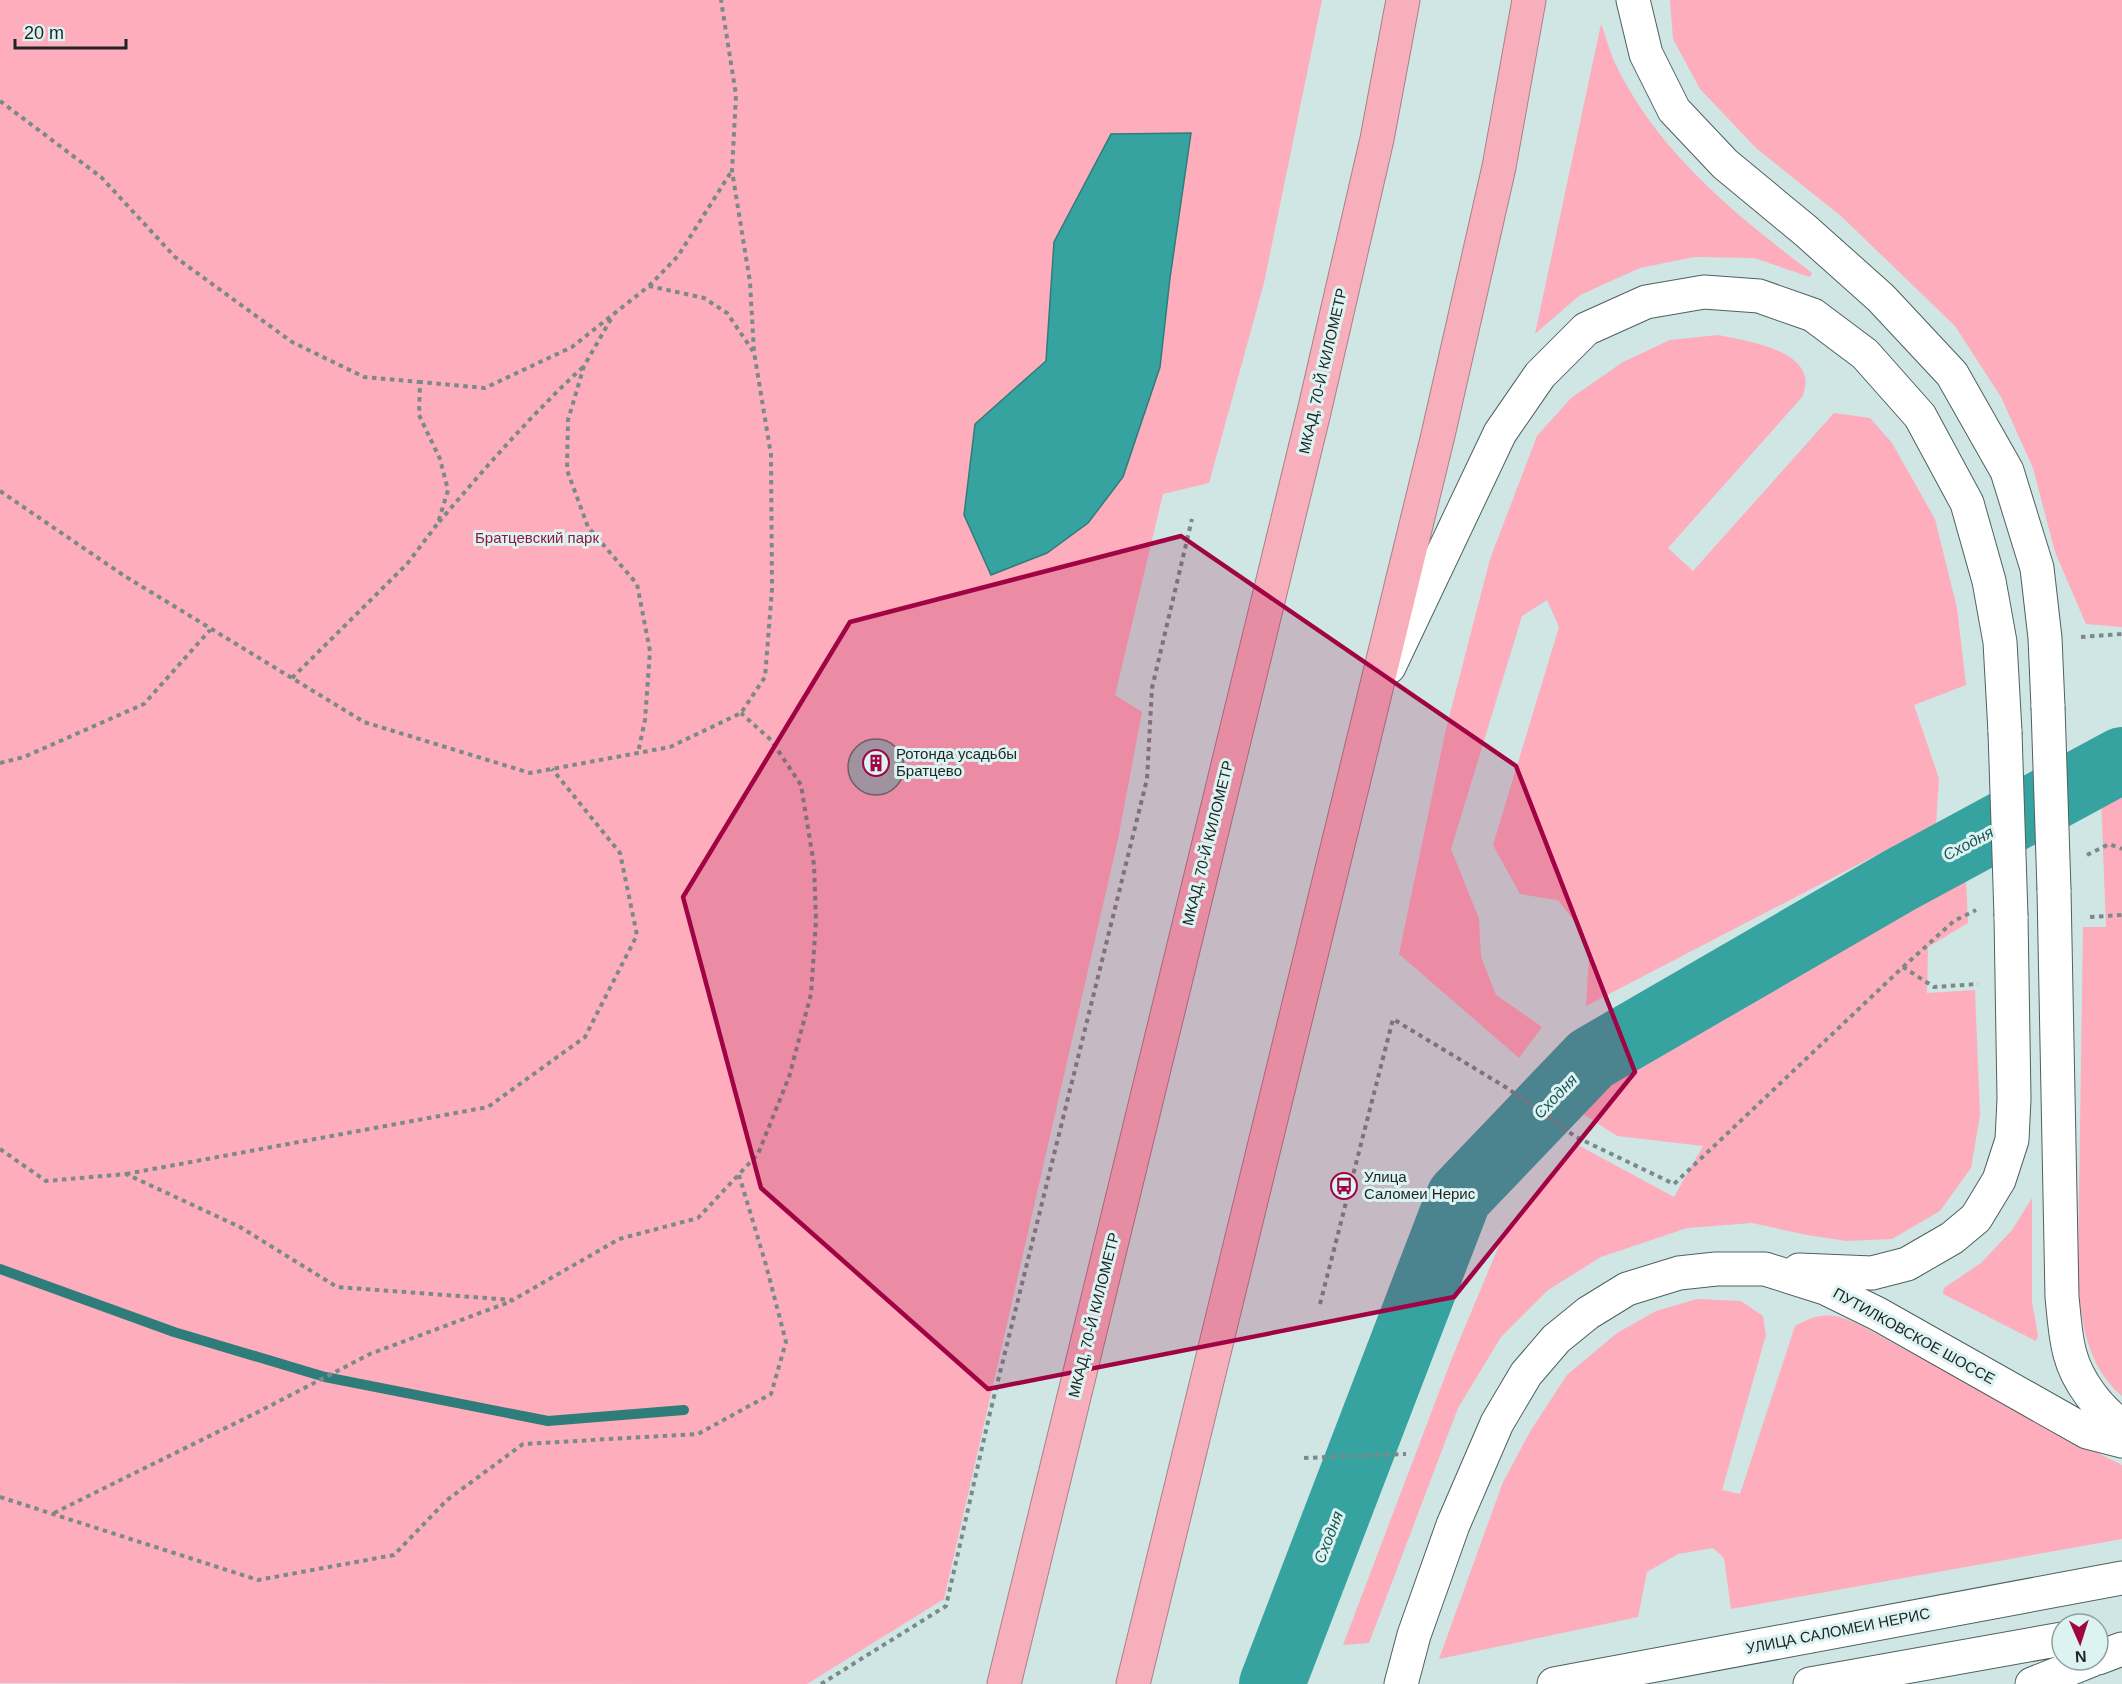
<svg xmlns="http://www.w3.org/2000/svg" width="2122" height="1684" font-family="Helvetica,sans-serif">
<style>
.green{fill:#feadbc}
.water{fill:#36a3a0;stroke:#2e7d7b;stroke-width:1.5}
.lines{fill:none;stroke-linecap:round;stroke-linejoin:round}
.stream{stroke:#2e7d7b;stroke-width:10}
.river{stroke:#36a3a0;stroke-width:66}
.building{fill:#a1b7b6;stroke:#617574;stroke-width:1.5}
.secondary-casing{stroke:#4e6160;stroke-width:35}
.highway-casing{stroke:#ab7f87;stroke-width:35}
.path{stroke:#7a8a89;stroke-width:4;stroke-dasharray:4.5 4.5;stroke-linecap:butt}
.secondary{stroke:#fff;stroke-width:33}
.highway{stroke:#f8afbc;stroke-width:33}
.secondary-bridge-casing{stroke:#4e6160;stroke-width:35;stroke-linecap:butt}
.secondary-bridge{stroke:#fff;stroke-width:33}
.marked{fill:#a00445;fill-opacity:0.2;stroke:#a00445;stroke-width:4.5;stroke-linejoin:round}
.labels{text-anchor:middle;stroke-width:6;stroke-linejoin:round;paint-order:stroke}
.street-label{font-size:15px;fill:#1c2524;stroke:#dcf3f1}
.park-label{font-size:15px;fill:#8d1b41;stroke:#dcf3f1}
.poi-label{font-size:15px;fill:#1c2524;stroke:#dcf3f1;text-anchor:start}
.water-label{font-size:16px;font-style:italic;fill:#1a5654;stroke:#dcf3f1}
</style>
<rect width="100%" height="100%" fill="#cfe6e4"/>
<path class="green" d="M0,0H1322L1264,283L1209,483L1163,494L1115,695L1142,712L1118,839L944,1599L807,1684L0,1683Z
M1670,0H2122V627L2086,624L2055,552L2033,468L2001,397L1955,326L1842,217L1756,148L1700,89L1673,39Z
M1601,24C1606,36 1609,50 1615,63C1657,152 1736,215 1812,273L1810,277L1754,258L1694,257L1640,268L1580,295L1535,334Z
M1718,335C1742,340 1799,348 1805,377C1807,382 1804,391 1803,396L1668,548L1693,571L1834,413L1870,418L1892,443L1935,519L1957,608L1966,685L1914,705L1939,779L1936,824L1586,1006L1589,957L1576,923L1558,900L1520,894L1493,845L1559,627L1547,600L1522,616L1451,849L1479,919L1481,957L1496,995L1542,1027L1519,1058L1399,954L1446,729L1490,559L1537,436L1571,398L1623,362L1670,340Z
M2122,788V1396C2083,1363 2079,1310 2078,1263L2083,927H2106L2101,798Z
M1966,880L1968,923L1928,947L1927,993L1975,990L1980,1115L1971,1168L1940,1211L1892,1239L1847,1241L1807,1235L1752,1223L1687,1228L1601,1257L1548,1290L1501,1337L1458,1408L1369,1643L1343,1645L1452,1358L1505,1231L1547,1177L1578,1145L1674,1197L1703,1146L1617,1136L1577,1110L1621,1074L1695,1030Z
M2032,1198V1302L2038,1336L2036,1341L1943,1294L1944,1288L1981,1263L2012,1230Z
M1697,1299L1741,1301L1763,1316L1766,1335L1722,1490L1740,1494L1795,1326C1808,1319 1819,1314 1834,1316C1852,1318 1886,1340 1904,1349C1977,1387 2048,1429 2122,1465V1539L1731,1609L1724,1558L1713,1548L1678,1554L1647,1572L1638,1617L1439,1659L1503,1482L1531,1430L1567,1375L1617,1333L1656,1311Z"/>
<path class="water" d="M1191,133L1170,278L1160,367L1123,477L1088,523L1047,553L991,575L964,515L975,424L1046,361L1054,242L1111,134Z"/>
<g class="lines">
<path class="stream" d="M0,1269L174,1332L325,1377L548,1421L684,1410"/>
<path class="river" d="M1272,1684L1459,1197L1591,1059L1900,880L2122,760"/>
</g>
<path class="building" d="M848 767a28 28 0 1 1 56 0a28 28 0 1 1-56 0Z"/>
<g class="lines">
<defs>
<path id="secondary" d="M1633,0L1646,54L1674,110L1725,164L1806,231L1881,298L1952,374L2007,471L2037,568L2045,638L2048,707
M1389,667L1500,433L1540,375L1586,329L1646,302L1704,292L1759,296L1813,315L1865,354L1920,416L1967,503L1989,581L2000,642L2005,732
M2054,890L2062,1297C2064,1315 2065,1336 2070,1354C2077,1381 2099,1410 2122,1426
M1799,1270L1872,1273L1907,1264L1952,1238L1976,1218L1999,1180L2012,1140L2014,1099L2011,916
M2098,1658L2122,1649
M1401,1684L1414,1635L1453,1525L1497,1423L1526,1374L1556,1339L1588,1313L1627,1289L1679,1273L1716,1269H1765L1825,1288L1878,1314L2087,1432L2122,1441
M1554,1684L2122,1578
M1810,1684L2062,1639
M2032,1684L2092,1660"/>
<path id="highway" d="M1004,1684L1314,412L1377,139L1403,0
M1133,1684L1438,435L1499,167L1529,0"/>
</defs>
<use href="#secondary" class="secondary-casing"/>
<use href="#highway" class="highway-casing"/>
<path class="path" d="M0,101L101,177L175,257L292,342L364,377L420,382
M649,286L678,256L731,172
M611,319L584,366L568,420L567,470L588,527L637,584L650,651L645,720L638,753
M0,491L123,575L364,722L530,773L670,747L741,713L765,677L772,589L771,455L754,352L750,282L732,171L736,95L721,0
M439,522C485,468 531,415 583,367
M2081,637L2122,634
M292,678L407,564L438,523L448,490L440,459L419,415L420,382L485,388L572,347L649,286L704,298L727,313L753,351
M0,763L24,757L144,704L210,630
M2087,855L2109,844L2122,849
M2090,917L2122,915
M1903,967L1954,921L1976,910
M0,1149L46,1181L126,1174L240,1227L337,1287L513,1300L619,1239L698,1218L758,1154L789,1077L811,994L816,921L814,865L801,785L771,740L741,713
M126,1174L488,1107L585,1037L637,935L620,853L552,769
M1320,1304L1393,1019L1507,1088L1576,1137L1674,1184L1903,967L1934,987L1978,984
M1304,1458L1406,1454
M0,1497L258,1580L394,1555L447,1500L523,1444L698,1434L771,1394L786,1342L766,1265L739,1175
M54,1513L258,1412L370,1354L512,1301
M821,1684L946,1606L989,1417L1147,779L1152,688L1192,519"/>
<use href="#secondary" class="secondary"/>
<use href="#highway" class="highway"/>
<defs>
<path id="secondary-bridge" d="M2048,707L2054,890
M2005,732L2011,916"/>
</defs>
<use href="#secondary-bridge" class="secondary-bridge-casing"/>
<use href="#secondary-bridge" class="secondary-bridge"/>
</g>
<path class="marked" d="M1181,536L1516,766L1635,1072L1454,1297L988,1389L761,1188L683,897L850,622Z"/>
<defs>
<symbol id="building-ring" viewBox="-11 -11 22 22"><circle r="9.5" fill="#dcf3f1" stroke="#a00445" stroke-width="1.5"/><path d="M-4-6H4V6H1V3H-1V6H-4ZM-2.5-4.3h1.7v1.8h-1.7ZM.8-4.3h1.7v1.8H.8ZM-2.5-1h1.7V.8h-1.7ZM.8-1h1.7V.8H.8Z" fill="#a00445"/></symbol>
<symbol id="bus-ring" viewBox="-11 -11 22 22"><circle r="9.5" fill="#dcf3f1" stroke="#a00445" stroke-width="1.5"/><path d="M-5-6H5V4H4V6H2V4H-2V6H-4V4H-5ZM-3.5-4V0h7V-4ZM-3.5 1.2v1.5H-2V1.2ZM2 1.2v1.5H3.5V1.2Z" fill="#a00445"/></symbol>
</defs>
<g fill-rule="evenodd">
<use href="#building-ring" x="861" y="748" width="30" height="30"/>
<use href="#bus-ring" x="1329" y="1171" width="30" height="30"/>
</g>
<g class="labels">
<g class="street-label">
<text transform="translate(1323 371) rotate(-77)" y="5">МКАД, 70-Й КИЛОМЕТР</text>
<text transform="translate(1208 843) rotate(-76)" y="5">МКАД, 70-Й КИЛОМЕТР</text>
<text transform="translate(1094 1315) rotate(-76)" y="5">МКАД, 70-Й КИЛОМЕТР</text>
<text transform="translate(1914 1336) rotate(29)" y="5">ПУТИЛКОВСКОЕ ШОССЕ</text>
<text transform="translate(1838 1631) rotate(-11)" y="5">УЛИЦА САЛОМЕИ НЕРИС</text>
</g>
<g class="park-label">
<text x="537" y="543">Братцевский парк</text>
</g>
<g class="poi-label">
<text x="896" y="759">Ротонда усадьбы<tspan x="896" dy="17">Братцево</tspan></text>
<text x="1364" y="1182">Улица<tspan x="1364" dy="17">Саломеи Нерис</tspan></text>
</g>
<g class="water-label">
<text transform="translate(1968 843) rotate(-28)" y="6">Сходня</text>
<text transform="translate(1555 1096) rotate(-46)" y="6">Сходня</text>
<text transform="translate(1328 1537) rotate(-69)" y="6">Сходня</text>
</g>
</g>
<g transform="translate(2080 1642) rotate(177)"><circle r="28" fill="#dcf3f1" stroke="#8fa19f" stroke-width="1.5"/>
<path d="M0-4.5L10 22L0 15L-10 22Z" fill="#a00445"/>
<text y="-9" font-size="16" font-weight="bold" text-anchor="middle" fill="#1c2524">N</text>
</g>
<path d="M15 39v9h111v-9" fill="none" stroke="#1c2524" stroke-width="3"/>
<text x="24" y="39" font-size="18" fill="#1c2524" stroke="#dcf3f1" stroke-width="4.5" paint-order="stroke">20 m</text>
</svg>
